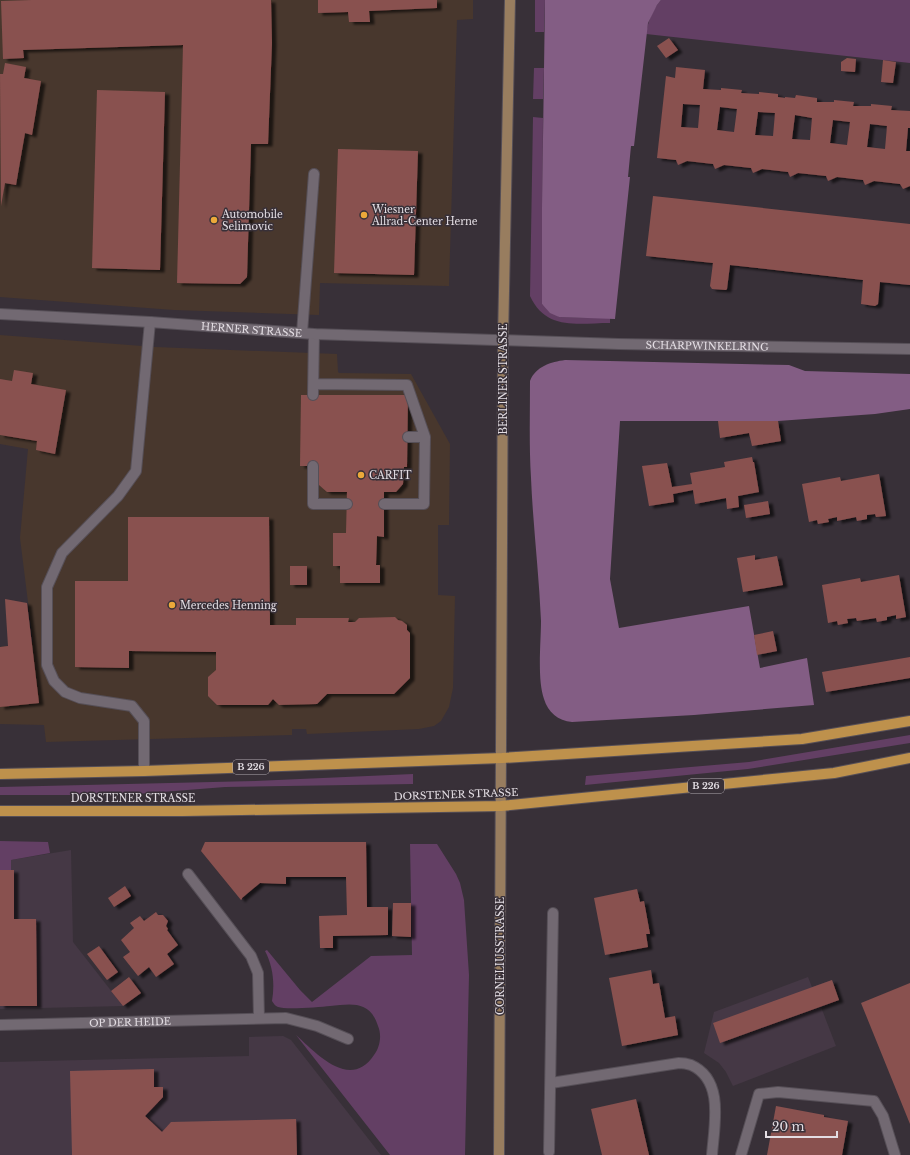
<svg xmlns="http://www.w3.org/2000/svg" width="910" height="1155" font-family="'Libre Baskerville',serif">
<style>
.commercial{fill:#48372d}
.built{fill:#453845}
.green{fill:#633f64}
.forest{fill:#835d84}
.building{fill:#89514f;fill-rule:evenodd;filter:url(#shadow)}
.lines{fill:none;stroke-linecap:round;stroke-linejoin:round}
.service-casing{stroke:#564f57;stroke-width:12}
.minor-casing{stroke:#564f57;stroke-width:12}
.secondary-casing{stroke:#564f57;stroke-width:12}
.primary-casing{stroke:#564f57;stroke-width:12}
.service{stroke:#726972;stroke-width:10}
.minor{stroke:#726972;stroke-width:10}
.secondary{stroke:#987d5f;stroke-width:10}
.primary{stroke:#be914c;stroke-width:10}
.poi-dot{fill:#eca93a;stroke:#383038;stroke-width:1.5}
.labels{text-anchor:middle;stroke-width:3;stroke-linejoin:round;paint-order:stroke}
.shield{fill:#383038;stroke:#b0a9b0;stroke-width:1}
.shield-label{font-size:9px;font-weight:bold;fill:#e3dde3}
.poi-label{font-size:10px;fill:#e3dde3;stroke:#383038;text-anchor:start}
.street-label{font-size:10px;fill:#e3dde3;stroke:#383038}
</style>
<defs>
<filter id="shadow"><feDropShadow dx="4.5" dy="2.5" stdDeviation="1" flood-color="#0009"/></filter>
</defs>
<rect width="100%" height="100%" fill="#383038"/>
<path class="commercial" d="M0,0H473V19L457,20L449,286L320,283L319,315L174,310L0,297Z
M0,335L155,347L337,354L338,372L339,373L411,374L450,444L449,525H438V595L455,596L453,688L449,707L441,721L434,726L419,729L307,734L306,729H292V735L46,742L44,725L0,724V647L33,642L20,538L28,449L0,444Z"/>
<path class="built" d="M71,850L73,942L123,1006L0,1009V870L11,869V860Z
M808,977L812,987L832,980L839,1000L821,1007L836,1046L733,1086L726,1072L719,1063L704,1053L714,1012Z
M283,1036L291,1040L381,1155H0V1062L249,1056V1037Z"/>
<path class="green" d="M535,0H545L544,32H535Z
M661,0H910V63L646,34C648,22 652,10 661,0Z
M534,68H544L543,99H533Z
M533,117L543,118L542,304L559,317L610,318V323C578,323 546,331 530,296Z
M910,735V743L748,769L585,785L586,776L749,762Z
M413,774V784L225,787L124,795H0V787L255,781Z
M0,841L48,842L50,853L11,860V870H0Z
M410,844H437L456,874L460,883L464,900L469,975L465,1155H390L296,1035C316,1053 350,1091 374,1055C380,1047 382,1035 378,1026C370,1000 351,1004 330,1006C320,1007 286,1010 278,1007C275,1006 274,1004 272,1001C275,984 273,966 265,951L267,950L300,990L312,1002L371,956L412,955Z"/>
<path class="forest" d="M545,0H661L657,5L648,23L634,146H631L628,177H630L615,319L559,317L550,313L542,304V207Z
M565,360L789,365L805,371L910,374V409L875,414L778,421H620L610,579L619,628L749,606L760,668L807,658L814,705L694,715L572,722C558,721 548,712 544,699C537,679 541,643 541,621C539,573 533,526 531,478C529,446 530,413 530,381C536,366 551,362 565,360Z"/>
<path class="building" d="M32,0H271L272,43L268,144H251L247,277L240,284L177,283L183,45L23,50L24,58L3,59L1,1Z
M318,0H437V8L369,11L370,22H349L348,12L318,13Z
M669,38L678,50L666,58L657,46Z
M847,58L856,59L855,72L841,71V62Z
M883,60L896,62L893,83L881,82Z
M5,63L26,67L24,78L41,81L32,135L25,133L16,185L5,183L1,206L0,74H3Z
M676,67L705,70L703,89L721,90V88L742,90L741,93L759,94V92L778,94V97L785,98V97L795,98L796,95L817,98V102H834V100L854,102L853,106H871V104L892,106L891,110L910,111V128H908L906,151H910V186L903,189L900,184L874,181L865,185L863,180L837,177L828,181L826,176L798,173L790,177L788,172L762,169L753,173L751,168L724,165L715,169L713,164L687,161L678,165L676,160L657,158L666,76L675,78ZM683,104L700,105L698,128L681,127ZM720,107L737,109L734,132L717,130ZM758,112L775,113L773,136L755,135ZM795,115L812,118L810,140L792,139ZM833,120L850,122L847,145L830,143ZM870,124L887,126L885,149L867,147Z
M97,90L165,92L160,270L92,268Z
M338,149L418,151L414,275L334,273Z
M653,196L910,224V285L880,282L878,304L875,306L861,304L863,280L730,265L727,289L726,290L712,289L710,286L713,263L646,256Z
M14,370L33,373L31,384L66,390L55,454L36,450L37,441L0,435V379L12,381Z
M301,395H408L407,467H404L403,484L396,492H384V537L377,536L376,565H380V583H340V566H333V533H346L347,492H327L319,485V466H300Z
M718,421H778L781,441L752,446L749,433L720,438Z
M752,457L753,462H754L759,492L738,496L739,507L727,509L726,498L695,504L693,490L673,494L674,502L649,506L642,466L667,463L672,487L692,484L690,473L725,467L724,462Z
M879,474L886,516L876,517L875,514L867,515V519L857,521L856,517L837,521V517L828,519L829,522L818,524L817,520L809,522L802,484L840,477L841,481Z
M768,501L770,514L746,518L744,505Z
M128,517H269L270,625H296V618H349L348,622H355L359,618L395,617L398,620L402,621L407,625V630L410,633V678L394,694H327L317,704L279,705L273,699L268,705H217L208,696V677L216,670V652L129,651V668L75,667V581H128Z
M755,555V560L777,556L783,585L743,592L737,558Z
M290,566H307V585H290Z
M899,575L906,617L896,619V615L887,617V620L877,622L876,618L857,621L856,618L847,619L848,623L838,625L837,621L828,623L822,585L860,578L861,582Z
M5,599L27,603L39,703L0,707V647L8,646Z
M773,631L777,651L757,655L754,635Z
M910,657V678L826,692L822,672Z
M205,842H366L367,907H388V935L333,936V948H320L319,916L347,915L346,877H286V884L260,883L242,898V899L241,900L201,851Z
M0,870H14V919H36L37,1006H0Z
M125,886L131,896L114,907L108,898Z
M637,889L640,902L644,901L650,934H646L648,947L605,955L594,898Z
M393,903H411V937L392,936Z
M156,912L158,915H163L168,921L166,926L168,929L167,930L178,945L167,954L174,964L156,977L149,967L138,976L123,957L130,952L121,940L134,928L130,923L140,916L144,921Z
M99,946L118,972L107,980L87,954Z
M651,970L653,984L659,983L665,1018L675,1016L678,1035L622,1046L609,978Z
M129,977L141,993L123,1006L111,991Z
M832,980L839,1000L720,1043L713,1023Z
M910,983V1124L861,1003Z
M154,1069V1087H163V1097L145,1116L162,1132L171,1122L296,1119L297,1155H72L70,1071Z
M636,1099L649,1155H602L591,1109Z
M776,1106L824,1115V1117L848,1121L842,1155H767Z"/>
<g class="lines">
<defs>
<path id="service" d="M302,333L314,174
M314,384L407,385L425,437L424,504H384
M313,395L314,334
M408,437H425
M313,466V504H347
M144,771V721L132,706L80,698L65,692L54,681L47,665V587L62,553L118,496L136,471L150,322
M741,1155L759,1094L778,1092L874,1101L883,1116L895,1155"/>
<g id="minor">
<path id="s1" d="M0,314L150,322L314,334L619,344L910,349"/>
<path d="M188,874L251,956L258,973L259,1018"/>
<path id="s2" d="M0,1025L286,1018L317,1026L348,1039"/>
<path d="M551,1083L679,1063C683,1063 688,1064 691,1065C725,1080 714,1126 712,1155"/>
<path d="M549,1152L553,913"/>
</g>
<path id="secondary" d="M499,1155L503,340L510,0"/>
<path id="primary" d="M0,774L144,771L502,758L802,739L910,721
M0,811H183L501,806L834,773L910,758"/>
</defs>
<use href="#service" class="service-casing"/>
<use href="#minor" class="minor-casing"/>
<use href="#secondary" class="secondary-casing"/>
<use href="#primary" class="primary-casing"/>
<use href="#service" class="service"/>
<use href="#minor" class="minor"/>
<use href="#secondary" class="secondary"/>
<use href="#primary" class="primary"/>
</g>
<g class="poi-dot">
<circle cx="364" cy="215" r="4"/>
<circle cx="214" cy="220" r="4"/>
<circle cx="361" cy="475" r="4"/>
<circle cx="172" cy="605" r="4"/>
</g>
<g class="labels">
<g class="shield">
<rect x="233" y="760" width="36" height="14" rx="3"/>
<rect x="688" y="779" width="36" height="14" rx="3"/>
</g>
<g class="shield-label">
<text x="251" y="770">B 226</text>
<text x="706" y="789">B 226</text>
</g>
<g class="poi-label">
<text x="372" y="213">Wiesner<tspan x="372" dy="12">Allrad-Center Herne</tspan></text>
<text x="222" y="218">Automobile<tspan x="222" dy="12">Selimovic</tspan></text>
<text x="369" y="479">CARFIT</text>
<text x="180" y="609">Mercedes Henning</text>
</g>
<g class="street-label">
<text dy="4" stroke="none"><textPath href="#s1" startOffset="252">HERNER STRASSE</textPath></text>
<text dy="4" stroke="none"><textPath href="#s1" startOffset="708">SCHARPWINKELRING</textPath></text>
<text transform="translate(503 379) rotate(-90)" y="4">BERLINER STRASSE</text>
<text transform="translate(456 794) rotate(-2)" y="4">DORSTENER STRASSE</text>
<text x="133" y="802">DORSTENER STRASSE</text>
<text transform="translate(500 956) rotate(-90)" y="4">CORNELIUSSTRASSE</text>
<text dy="4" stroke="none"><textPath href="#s2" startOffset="130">OP DER HEIDE</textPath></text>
</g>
</g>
<path d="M766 1131v6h71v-6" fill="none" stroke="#e3dde3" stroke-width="2"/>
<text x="772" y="1131" font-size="12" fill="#e3dde3" stroke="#383038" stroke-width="3" paint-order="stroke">20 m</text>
</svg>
